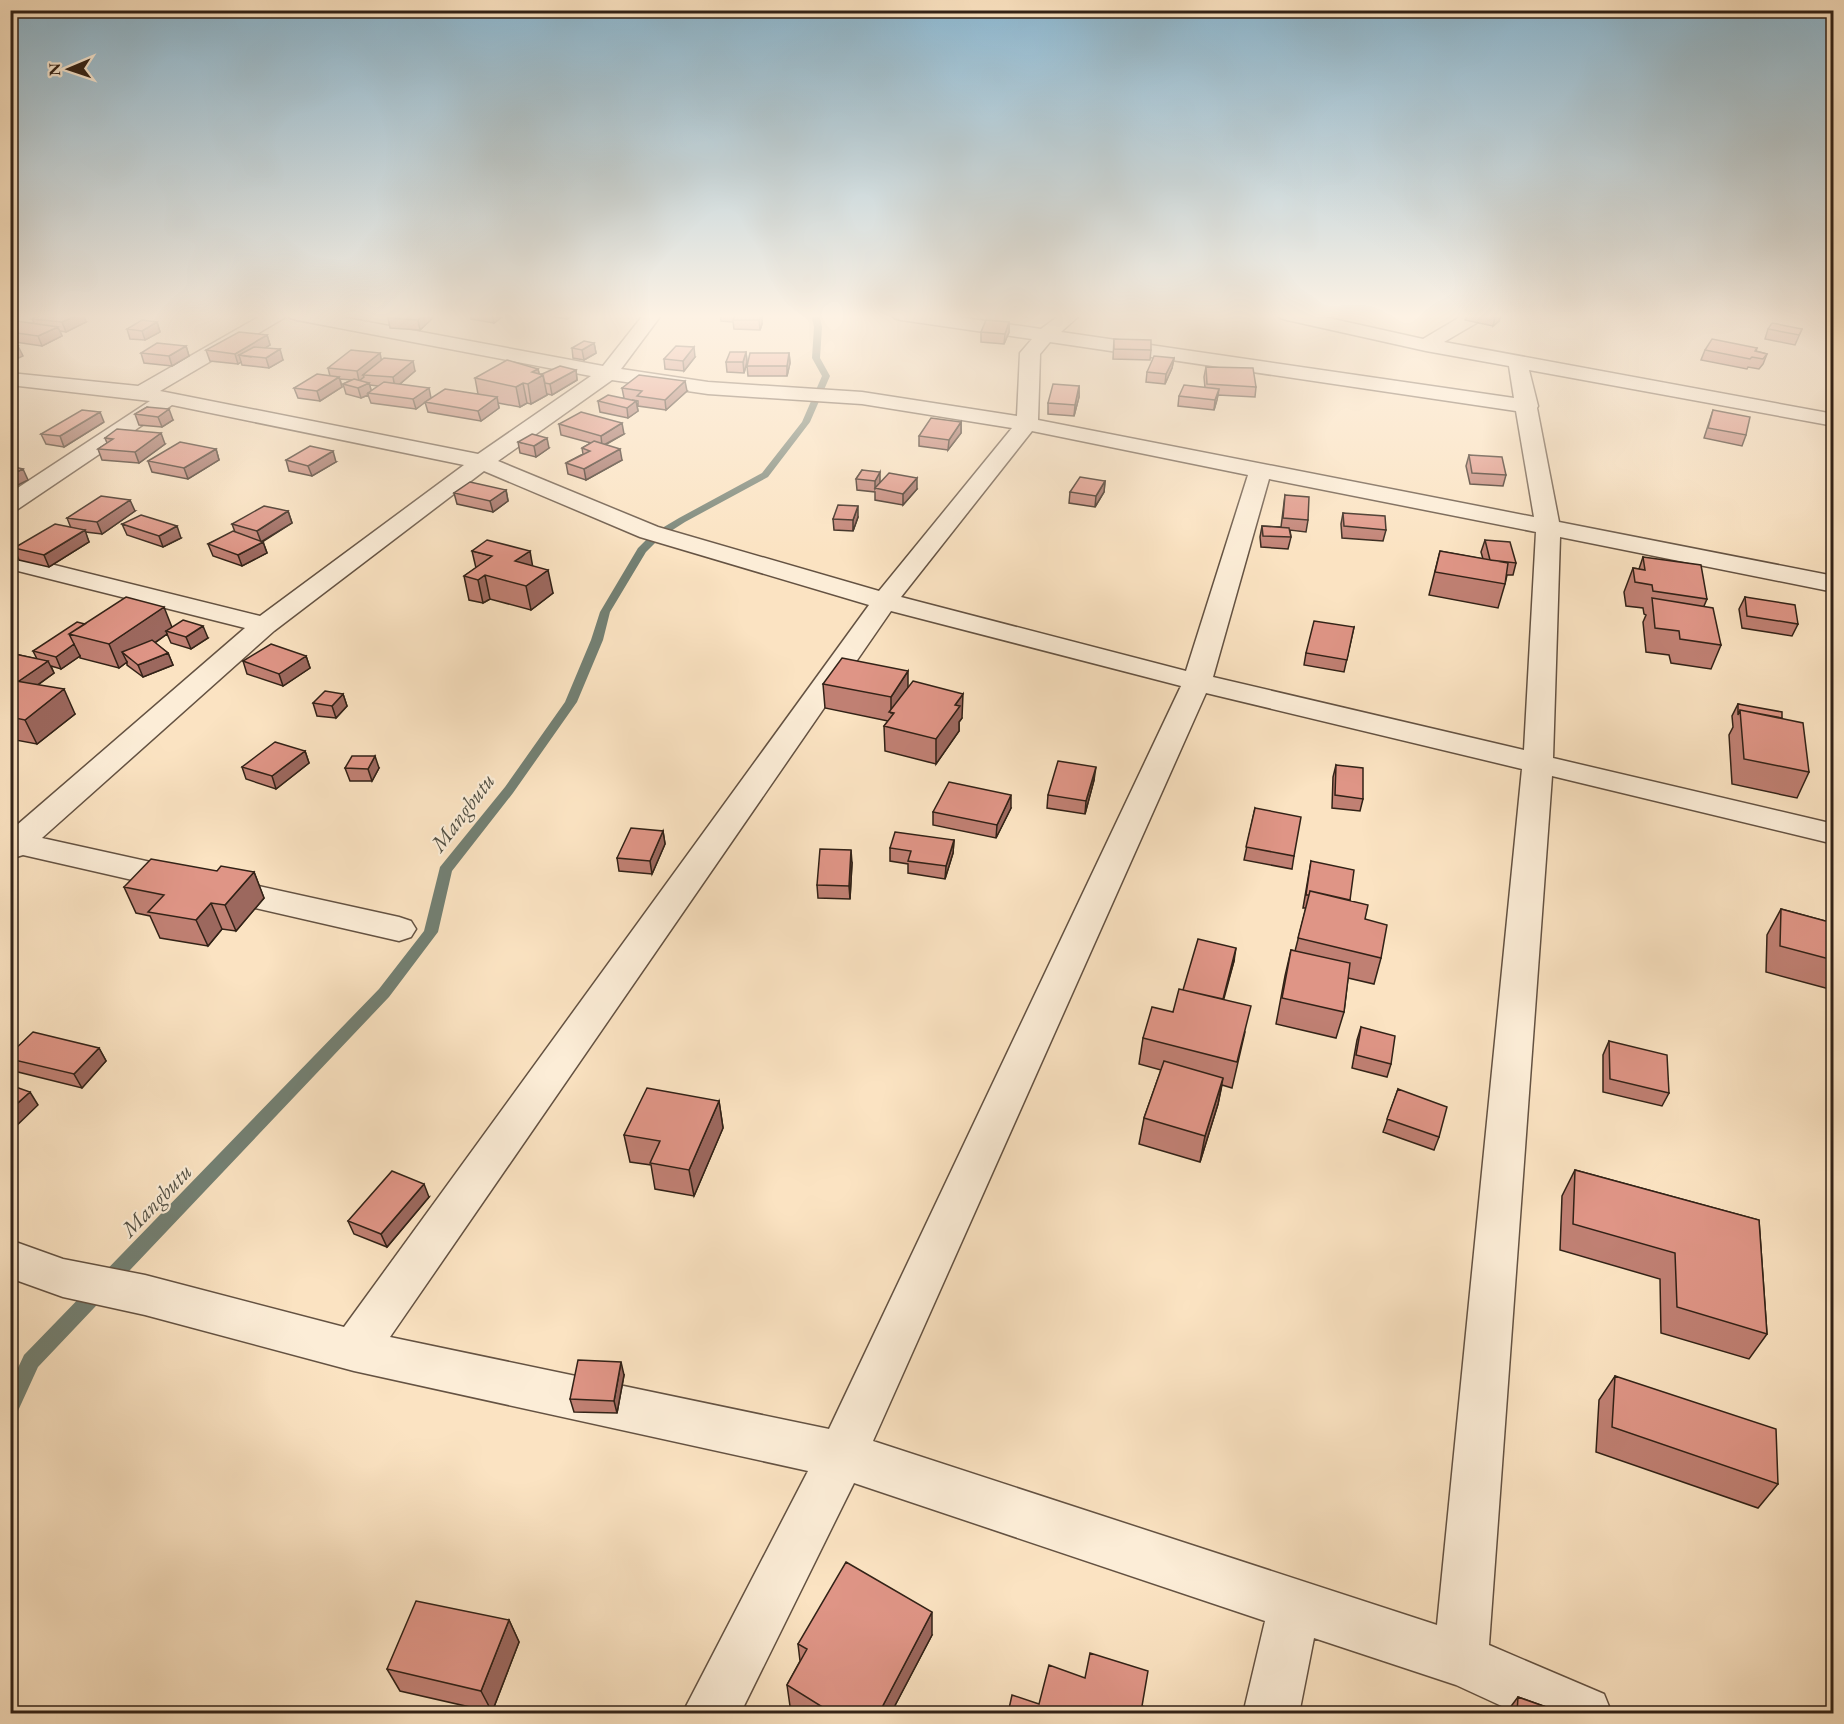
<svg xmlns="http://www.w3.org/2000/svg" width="1844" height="1724" font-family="'EB Garamond',serif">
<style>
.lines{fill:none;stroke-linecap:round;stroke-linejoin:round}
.stream{fill:#738073;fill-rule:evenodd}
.minor-casing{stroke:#645242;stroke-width:3}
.minor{fill:#fcedd7;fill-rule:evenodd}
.wall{fill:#c08073;stroke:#322217;stroke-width:1.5;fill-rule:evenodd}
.shaded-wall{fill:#9c685e;stroke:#322217;stroke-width:1.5}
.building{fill:#df9586;stroke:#322217;stroke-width:1.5}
.labels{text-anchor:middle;stroke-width:4.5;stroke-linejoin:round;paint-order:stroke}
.water-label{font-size:22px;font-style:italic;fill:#535145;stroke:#fcedd7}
</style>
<rect width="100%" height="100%" fill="#fbe3c2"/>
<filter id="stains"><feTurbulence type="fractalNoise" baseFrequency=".00333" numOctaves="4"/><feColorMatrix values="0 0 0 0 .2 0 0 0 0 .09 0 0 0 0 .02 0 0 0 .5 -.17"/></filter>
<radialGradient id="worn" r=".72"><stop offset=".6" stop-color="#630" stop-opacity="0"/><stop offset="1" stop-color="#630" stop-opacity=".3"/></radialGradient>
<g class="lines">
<path class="stream" d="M811,314H819L822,327L820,358L830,376L810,422L768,477L685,522L660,538L646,552L610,612L603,640L577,702L513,793L452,871L438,932L389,997L38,1367L17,1413L10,1416V1385L24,1355L379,989L424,931L440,867L505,787L565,702L591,640L600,612L638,548L652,534L679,518L762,473L802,422L822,376L812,358L814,327Z"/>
<defs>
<path id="minor" d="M23,314H46L44,318L10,334V320Z
M264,314H286L284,318L160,391L478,454L591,376L297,320L290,318L288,314H325L603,366L644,314H662L621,369L708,382L862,392L1017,416L1020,353L1032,339L901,320L894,318L892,314H938L1041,329L1061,314H1081L1061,332L1514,398L1509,366L1426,351L1287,320L1280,318L1278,314H1311L1423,339L1465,314H1487L1485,318L1444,342L1834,414V426L1529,370L1538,406L1537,408L1559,522L1834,576V592L1560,537L1553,758L1834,824V844L1552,776L1489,1645L1604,1694L1612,1714H1519L1456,1685L1314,1638L1299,1714H1243L1265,1621L854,1483L740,1714H682L808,1471L354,1371L145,1315L63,1297L10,1278V1240L63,1259L145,1275L344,1327L869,605L640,537L484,471L274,631L42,838L399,917L411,921L416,929L411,937L399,941L23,855L10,859V831L245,628L10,569V554L260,616L464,465L172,405L18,509L10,511V493L150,401L10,385V373L138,386ZM1050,342L1516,411L1534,517L1038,420L1040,354ZM612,380L708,394L862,404L1012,428L879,591L658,527L498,461ZM1032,431L1248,475L1186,671L901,597ZM1269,479L1536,532L1524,750L1213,677ZM891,611L1181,686L829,1429L390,1337ZM1206,693L1522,769L1437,1625L873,1441Z"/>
</defs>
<use href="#minor" class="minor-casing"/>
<use href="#minor" class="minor"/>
</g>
<path class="wall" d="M393,314H437L420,330L390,328L388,318Z
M470,314H501L502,317L494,323L471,319Z
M545,314H575L567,319L545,315Z
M720,314H762V324L760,330L734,329L733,322L721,321Z
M1004,314H1030L1027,317Z
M1467,314H1501L1499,321L1493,326L1465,320Z
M1511,314H1525L1522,316Z
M32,319L86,322L66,332L60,331L62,336L42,346L15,342L10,344V323H34Z
M157,322L160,332L145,340L130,339L127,329Z
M1009,322V332L1004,344L981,342V332Z
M1768,329H1802L1795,345L1765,339Z
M267,335L270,345L265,348L283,360L269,368L242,365L241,362L238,364L210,361L206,350Z
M1114,339L1151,350L1150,360L1113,359Z
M594,343L596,353L584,360L573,358L572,348Z
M186,346L189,356L172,366L144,363L141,353Z
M1757,348L1756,351L1767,354L1763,364L1759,369L1748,367L1747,369L1701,360L1705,350Z
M746,352L747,362L744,373L727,372L726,362Z
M789,353L790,363L787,376H748L747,366Z
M695,357L684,371L665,369L664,359Z
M1174,358L1172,368L1165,384L1146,382L1147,372Z
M382,360L415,371L400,384L431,398L478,394L475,378L538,369L539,374H542L576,370L577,380L552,395L547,394V395L531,404L527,403L520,407L498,403L499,408L481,421L428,412L425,402L416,409L371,403L368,395L361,398L346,394L343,384L352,380L340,379L342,387L320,401L298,398L294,388L330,376L328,368ZM370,385L378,386L371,391Z
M1206,367L1256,387L1255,397L1218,395L1214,410L1178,406L1179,396L1205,388L1204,377Z
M1079,386V397L1074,416L1048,414V403Z
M622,388L687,391L666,410L638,406V401L632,400L636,401L638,411L628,418L600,412L598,401L624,398Z
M147,407L173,420L162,427L139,425L135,414Z
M1713,410L1746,435L1742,446L1704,438Z
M104,422L64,447L46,444L41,434Z
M961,422V433L948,450L919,446V436Z
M559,424L624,434L605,445L622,460L586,480L568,474L566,463L583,454L582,448L591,443L561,435Z
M105,438L165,444L139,463L102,460L98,449L107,443Z
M518,442L549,448L536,457L520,453Z
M216,449L219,460L188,479L152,472L148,461Z
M1469,455L1506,475L1503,486L1470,484L1466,466Z
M286,460L336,462L312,476L289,471Z
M862,470L880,482L917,489L903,505L875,500V492L857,490L856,479Z
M1105,481L1104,492L1095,507L1069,503L1070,492Z
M506,490L508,501L493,512L457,504L454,493Z
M1285,495L1308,520L1306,532L1290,530L1291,537L1288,549L1261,547L1260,537L1262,526L1281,527Z
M135,511L102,534L85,532L89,542L49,567L19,560L14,548L71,528L67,518Z
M288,511L292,523L262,542H263L267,553L242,566L213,556L208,544L235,532L232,524Z
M1343,513L1386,530L1383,541L1342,538L1341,524Z
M858,517L853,531L834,530L833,519Z
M122,524L181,538L163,547L127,535Z
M1485,540L1516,563L1513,575H1507L1505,584L1498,608L1429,595L1440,551L1483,559L1481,552Z
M472,551L532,566L553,593L531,610L490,599L483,603L469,600L464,576L476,568Z
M1643,557L1707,599L1704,606L1721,645L1711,669L1671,663L1669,655L1646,652L1643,622L1646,615L1644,614L1643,608L1626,606L1624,592L1633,568L1639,569Z
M1745,597L1798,624L1792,636L1742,628L1739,609Z
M85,624L172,627L208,638L191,649L171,643L167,634L155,643L168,653L173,665L143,677L127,665V662L119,668L80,658V656L61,669L51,666L54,673L38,685L75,714L37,744L10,739V653L37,659L33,651Z
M1354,627L1344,672L1304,665L1306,653Z
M306,656L310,668L283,686L247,674L243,661Z
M823,684L908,687L962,718L959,722V731L936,764L885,751L884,726L888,721L825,708Z
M343,694L347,706L336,718L317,716L313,703Z
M1738,704L1782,718L1809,772L1797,798L1732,784L1729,735L1733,727L1732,716Z
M305,751L309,763L276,789L246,779L242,767Z
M1336,765L1363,799L1360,811L1332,808L1333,777Z
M345,768H379L372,781H350Z
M1094,780L1085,814L1047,808L1048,795Z
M1011,808L996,838L933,825V812Z
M1255,808L1294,856L1292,869L1244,860Z
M663,831L665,844L652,874L619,871L617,858Z
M954,840L953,853L945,879L908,873V864L890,861V848Z
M1311,861L1350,900L1365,919L1381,958L1374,984L1348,978L1344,1012L1336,1038L1276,1024L1285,976L1291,950L1295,951L1306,908H1303Z
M852,863L850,899L818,898L817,885Z
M217,871L254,872L264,898L236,931L222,929L208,946L160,938L150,916L136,913L124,887Z
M1781,909L1833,923V990L1766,972L1767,935Z
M1234,961L1223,999L1245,1032L1232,1088L1222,1085L1218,1104L1200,1162L1139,1144L1144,1118L1161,1070L1139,1064L1143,1038L1173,1012L1183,990Z
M1361,1027L1391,1064L1387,1077L1352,1068L1357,1040Z
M1609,1041L1669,1093L1662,1106L1603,1092V1055Z
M99,1048L106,1061L82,1088L14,1071L10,1065V1059Z
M1398,1089L1439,1137L1434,1150L1383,1132Z
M719,1101L723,1128L694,1196L655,1189L651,1165L630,1162L624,1135Z
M1575,1170L1759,1220L1767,1334L1749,1359L1661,1333L1660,1279L1560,1250L1562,1196Z
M429,1197L387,1247L354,1234L348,1221Z
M624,1375L617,1413L574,1412L570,1399Z
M1615,1376L1778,1484L1758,1508L1596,1452L1599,1400Z
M509,1620L519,1642L492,1712L400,1691L387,1669Z
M932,1635L891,1713H801L790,1706L787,1685L800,1661L798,1644Z
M1518,1697L1563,1713H1506Z"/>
<path class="shaded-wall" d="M80,314H83L86,322L66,332L62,322Z
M425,314H437L420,330L418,320Z
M492,314H501L502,317L494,323Z
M566,314H575L567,319Z
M762,314V324L760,330L759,320Z
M1499,314H1501L1499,321L1493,326L1495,316Z
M157,322L160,332L145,340L142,331Z
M1009,322V332L1004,344L1005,334Z
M58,327L62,336L42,346L38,336Z
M10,332L15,342L10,344Z
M267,335L270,345L251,357L239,355L241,362L238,364L235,354Z
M594,343L596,353L584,360L582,350Z
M18,346L23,356L10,362V350Z
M186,346L189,356L172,366L169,356Z
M694,347L695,357L684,371L683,361Z
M280,349L283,360L269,368L266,358Z
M746,352L747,362L744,373L743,362Z
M380,353L382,363L363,375L364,377L359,381L357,371Z
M789,353L790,363L787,376V366Z
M1174,358L1172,368L1165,384L1166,374Z
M413,361L415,371L395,388L393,377Z
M538,369L540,377L543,375L547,395L531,404L528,384L532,372Z
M576,370L577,380L552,395L550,384Z
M339,377L342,387L320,401L317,391Z
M685,381L687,391L666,410L665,400Z
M369,383L372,393H368V395L361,398L358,388Z
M523,383L527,403L520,407L516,387Z
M1079,386V397L1074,416L1075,405Z
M429,388L431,398L416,409L413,399Z
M1219,389L1217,400L1214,410L1215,400Z
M497,397L499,408L481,421L478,411Z
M636,401L638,411L628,418L627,408Z
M169,409L173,420L162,427L158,417Z
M100,412L104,422L64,447L60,436Z
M961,422V433L948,450L949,440Z
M622,423L624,434L602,446L601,436Z
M161,433L165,444L139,463L135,452Z
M547,438L549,448L536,457L534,446Z
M216,449L219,460L188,479L184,468Z
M620,449L622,460L586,480L584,469Z
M333,451L336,462L312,476L308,466Z
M23,469L28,480L10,489V475Z
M880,472V483L875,489V481Z
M917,478V489L903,505V494Z
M1105,481L1104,492L1095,507L1096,496Z
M506,490L508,501L493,512L490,501Z
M130,500L135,511L102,534L97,522Z
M858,506V517L853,531V520Z
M288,511L292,523L261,542L257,531Z
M177,526L181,538L163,547L159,536Z
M85,530L89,542L49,567L44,555Z
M263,542L267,553L242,566L238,555Z
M530,551L534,574L515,561Z
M548,570L553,593L531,610L526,586Z
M485,575L490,599L483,603L478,580Z
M10,602L14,610L10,612Z
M164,607L173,630L166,631L167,634L131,659L122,652L127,662L119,668L109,644Z
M203,626L208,638L191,649L186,637Z
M74,644L80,656L61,669L56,657Z
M168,653L173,665L143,677L138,665Z
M306,656L310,668L283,686L279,674Z
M48,661L54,673L19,698L13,685Z
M908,671V695L894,713H891V697Z
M64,689L75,714L37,744L25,720Z
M343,694L347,706L336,718L332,706Z
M963,694L962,718L959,722V731L936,764V739L955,705Z
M305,751L309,763L276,789L272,776Z
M375,756L379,768L372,781L368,769Z
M1096,767L1094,780L1085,814L1086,801Z
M1011,795V808L996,838L997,825Z
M663,831L665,844L652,874L650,861Z
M954,840L953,853L945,879L946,866Z
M851,850L852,863L850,899L849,886Z
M254,872L264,898L236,931L225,905Z
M211,903L222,929L208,946L196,920Z
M1236,948L1234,961L1219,1017L1221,1004Z
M99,1048L106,1061L82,1088L74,1074Z
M1223,1078L1218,1104L1200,1162L1205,1136Z
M30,1092L38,1105L13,1129L10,1125V1110Z
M719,1101L723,1128L694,1196L689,1170Z
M424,1184L429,1197L387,1247L381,1234Z
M621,1362L624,1375L617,1413L614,1401Z
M932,1612V1635L891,1713H879Z
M509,1620L519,1642L492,1712L481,1691Z"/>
<path class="building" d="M43,314H80L62,322L32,319Z
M393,314H425L418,320L388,318Z
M736,314H762L759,320H733Z
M1484,314H1499L1495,316Z
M142,320L157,322L142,331L127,329Z
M986,320L1009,322L1005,334L981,332Z
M16,321L58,327L38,336L10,332V323Z
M1772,323L1802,329L1799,335L1768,329Z
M239,332L267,335L235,354L206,350Z
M1114,339L1151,340V350L1114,349Z
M1712,339L1757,348L1755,351L1767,354L1763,359L1752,357L1750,359L1705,350Z
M584,341L594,343L582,350L572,348Z
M157,343L186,346L169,356L141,353Z
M10,345L18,346L10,350Z
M676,346L694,347L683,361L664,359Z
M254,347L280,349L266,358L239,355Z
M351,350L380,353L357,371L328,368Z
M730,352H746L743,362H726Z
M750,353H789L787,366H747Z
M1154,356L1174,358L1166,374L1147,372Z
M384,358L413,361L393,377L363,375Z
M507,360L538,369L532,372L543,375L528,384L523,383L516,387L475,378Z
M560,366L576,370L550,384L545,383L543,375L542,374Z
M1206,367L1253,368L1256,387L1207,384Z
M317,374L339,377L317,391L294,388Z
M639,375L685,381L665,400L637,396L642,391L622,388Z
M354,379L369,383L358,388L343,384Z
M384,382L429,388L413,399L368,393Z
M1053,384L1079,386L1075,405L1048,403Z
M1184,385L1219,389L1215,400L1179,396Z
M445,389L497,397L478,411L425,402Z
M608,395L636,401L627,408L598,401Z
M147,407L169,409L158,417L135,414Z
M82,410L100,412L60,436L41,434Z
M1713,410L1750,417L1746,435L1708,428Z
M581,412L622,423L601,436L559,424Z
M931,418L961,422L949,440L919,436Z
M117,429L161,433L135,452L98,449L113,439L105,438Z
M532,434L547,438L534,446L518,442Z
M594,441L620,449L584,469L566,463L590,451L582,448Z
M180,442L216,449L184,468L148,461Z
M310,446L333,451L308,466L286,460Z
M1469,455L1502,457L1506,475L1472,473Z
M10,466L23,469L10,475Z
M862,470L880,472L875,481L856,479Z
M889,473L917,478L903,494L875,488Z
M1080,477L1105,481L1096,496L1070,492Z
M470,482L506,490L490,501L454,493Z
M1285,495L1309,497L1308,520L1283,518Z
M101,496L130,500L97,522L67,518Z
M838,505L858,506L853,520L833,519Z
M264,506L288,511L257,531L232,524Z
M1343,513L1385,516L1386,530L1344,526Z
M141,515L177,526L159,536L122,524Z
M55,524L85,530L44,555L14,548Z
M1262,526L1289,528L1291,537L1263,536Z
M233,531L263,542L238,555L208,544Z
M487,540L530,551L515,561L548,570L526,586L485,575L478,580L464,576L492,556L472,551Z
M1485,540L1510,542L1516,563L1490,560Z
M1440,551L1508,563L1505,584L1435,572Z
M1643,557L1701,565L1707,599L1653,591L1652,585L1635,582L1633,568L1645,570Z
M126,597L164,607L109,644L69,634Z
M1745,597L1795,605L1798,624L1747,616Z
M1652,598L1713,608L1721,645L1680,639L1679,631L1655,628Z
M183,620L203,626L186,637L166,631Z
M1314,621L1354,627L1347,660L1306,653Z
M77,622L85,624L69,634L74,644L56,657L33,651Z
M152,640L168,653L138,665L122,652Z
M271,644L306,656L279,674L243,661Z
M10,653L48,661L19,681L10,680Z
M842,658L908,671L891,697L823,684Z
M10,680L64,689L25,720L10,717Z
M913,681L963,694L955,705L960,706L936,739L884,726L894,713L889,712Z
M325,691L343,694L332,706L313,703Z
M1738,704L1782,712V718L1740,710L1738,715Z
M1740,710L1803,723L1809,772L1744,759Z
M275,742L305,751L272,776L242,767Z
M352,756H375L368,769L345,768Z
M1058,761L1096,767L1086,801L1048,795Z
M1336,765L1363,768V799L1335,795Z
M949,782L1011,795L997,825L933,812Z
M1255,808L1301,817L1294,856L1246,847Z
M631,828L663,831L650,861L617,858Z
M895,832L954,840L946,866L908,861L911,851L890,848Z
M820,849L851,850L849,886L817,885Z
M151,859L217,871L221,866L254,872L225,905L211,903L196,920L148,912L164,895L124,887Z
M1311,861L1354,870L1350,900L1310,891L1309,895H1306Z
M1310,891L1368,905L1365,919L1387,925L1381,958L1298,938Z
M1781,909L1833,923V960L1780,946Z
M1198,939L1236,948L1223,999L1183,990Z
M1291,950L1350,963L1344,1012L1282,998Z
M1179,989L1251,1006L1237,1062L1143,1038L1152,1007L1173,1012Z
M1361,1027L1395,1036L1391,1064L1356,1055Z
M33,1032L99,1048L74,1074L10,1059V1054Z
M1609,1041L1667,1055L1669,1093L1610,1079Z
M1164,1061L1223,1078L1205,1136L1144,1118Z
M10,1085L30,1092L10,1110Z
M647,1088L719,1101L689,1170L650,1163L660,1141L624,1135Z
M1398,1089L1447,1107L1439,1137L1387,1119Z
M1575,1170L1759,1220L1767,1334L1677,1307L1675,1253L1573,1224Z
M392,1171L424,1184L381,1234L348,1221Z
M578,1360L621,1362L614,1401L570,1399Z
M1615,1376L1776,1429L1778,1484L1612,1427Z
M846,1562L932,1612L879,1713H832L787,1685L807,1649L798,1644Z
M416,1601L509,1620L481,1691L387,1669Z
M1090,1653L1148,1671L1142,1706L1165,1713H1008L1012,1695L1039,1704L1049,1665L1085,1678Z
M1518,1697L1563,1713H1517Z"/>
<linearGradient id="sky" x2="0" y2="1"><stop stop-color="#8bb8d2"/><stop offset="0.57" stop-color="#fdf2e4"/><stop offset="1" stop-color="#fdf2e4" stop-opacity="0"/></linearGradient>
<rect width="1844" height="555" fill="url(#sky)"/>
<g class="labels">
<g class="water-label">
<text transform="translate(462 812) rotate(-53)" y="8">Mangbutu</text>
<text transform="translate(156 1200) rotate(-46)" y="8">Mangbutu</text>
</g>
</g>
<rect width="1844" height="1724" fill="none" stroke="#fbe3c2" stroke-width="36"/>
<rect x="12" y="12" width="1820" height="1700" fill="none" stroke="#322217" stroke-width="3"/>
<rect x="18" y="18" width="1808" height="1688" fill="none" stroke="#322217" stroke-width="1.5"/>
<g transform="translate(69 69) rotate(268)" stroke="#fcedd7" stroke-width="4.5" paint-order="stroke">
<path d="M0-4.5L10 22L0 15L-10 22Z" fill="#322217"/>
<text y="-9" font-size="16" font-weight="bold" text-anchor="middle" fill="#322217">N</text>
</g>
<rect width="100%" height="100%" filter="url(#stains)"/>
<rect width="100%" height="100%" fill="url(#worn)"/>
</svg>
